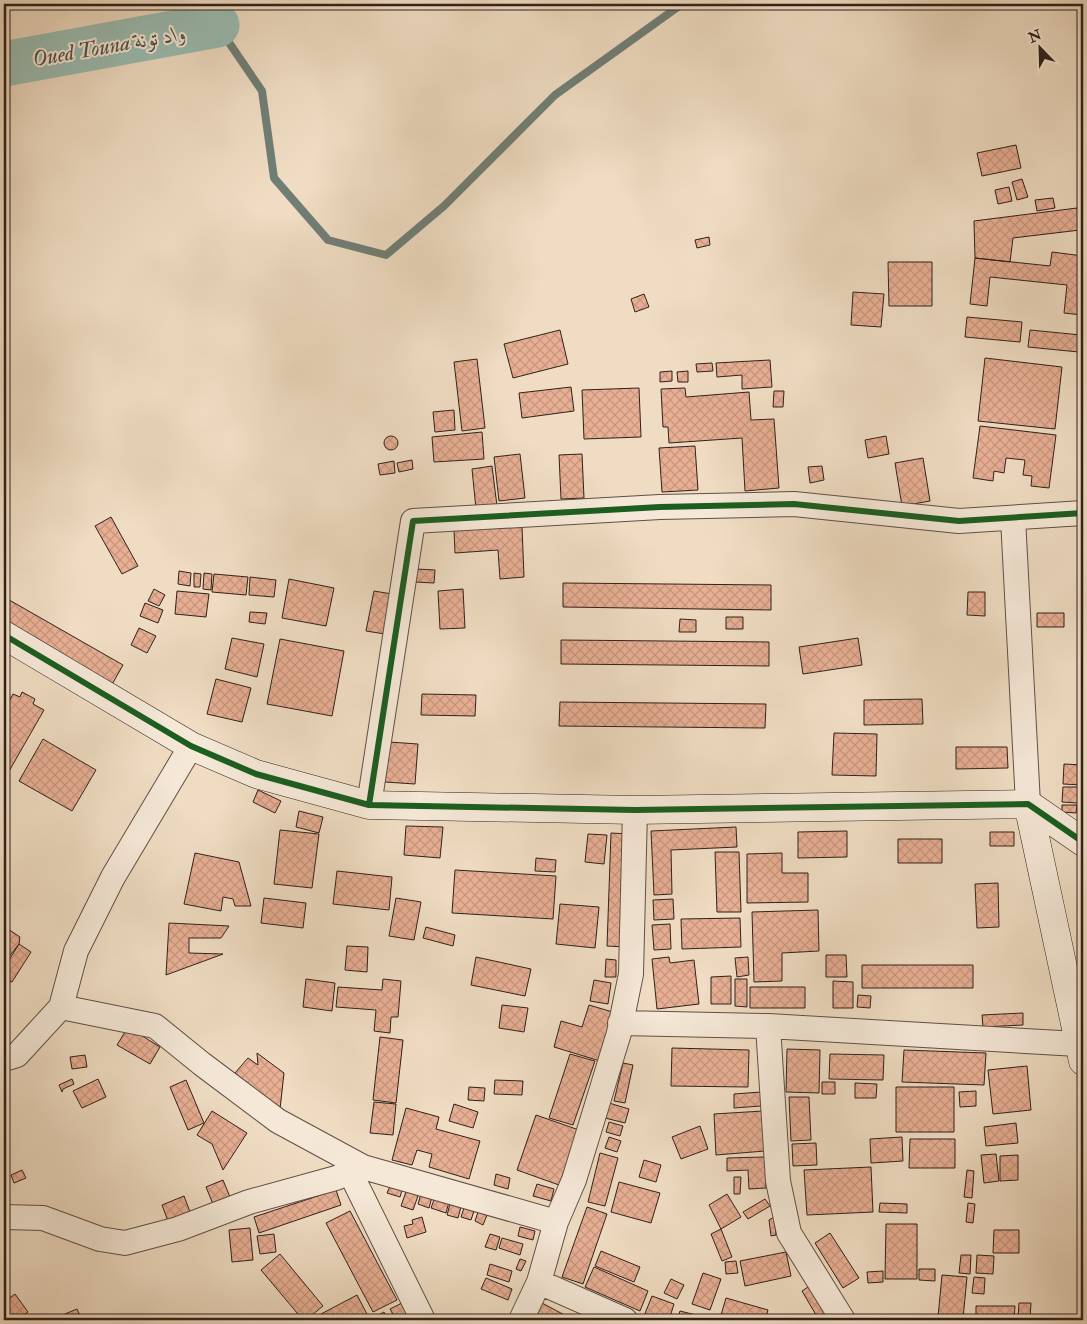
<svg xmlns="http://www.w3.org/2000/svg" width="1087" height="1324" font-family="'IM FELL Double Pica',Amiri,serif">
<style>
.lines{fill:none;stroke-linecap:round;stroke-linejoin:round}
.stream{stroke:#707e76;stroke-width:8}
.river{stroke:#9abcb2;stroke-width:45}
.building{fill:url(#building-cross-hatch);stroke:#30211b}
.street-casing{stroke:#605045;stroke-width:26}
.secondary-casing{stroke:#30211b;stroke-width:29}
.street{stroke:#f5e8d7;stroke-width:24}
.secondary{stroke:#f5e8d7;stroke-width:28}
.cycleway-casing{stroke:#f5e8d7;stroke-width:9}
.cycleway{stroke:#1b5e20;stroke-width:6}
.labels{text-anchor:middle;stroke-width:4;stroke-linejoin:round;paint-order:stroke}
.water-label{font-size:22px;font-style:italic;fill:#505048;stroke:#f5e8d7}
</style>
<defs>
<pattern id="building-cross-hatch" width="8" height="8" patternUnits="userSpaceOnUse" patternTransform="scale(1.25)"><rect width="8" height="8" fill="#e8af94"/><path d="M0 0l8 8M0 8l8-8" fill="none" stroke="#c7967f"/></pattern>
</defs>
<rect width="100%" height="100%" fill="#efdcc2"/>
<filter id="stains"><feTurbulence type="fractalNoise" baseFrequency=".004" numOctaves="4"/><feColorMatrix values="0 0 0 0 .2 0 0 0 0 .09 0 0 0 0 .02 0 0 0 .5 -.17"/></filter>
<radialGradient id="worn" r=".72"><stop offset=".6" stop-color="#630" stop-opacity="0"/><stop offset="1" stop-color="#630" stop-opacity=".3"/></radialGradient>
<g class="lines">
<path class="stream" d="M233,4L217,25L262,91L274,178L328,240L386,255L444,206L555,95L682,4"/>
<path class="river" d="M4,64L217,25"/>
</g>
<path class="building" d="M1016,145L1021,168L982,176L977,153Z
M1022,179L1028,197L1017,200L1012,182Z
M1009,187L1012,201L998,204L995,190Z
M1053,198L1055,208L1037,211L1035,200Z
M1077,208L1080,230L1013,238L1010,262L975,258L974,221Z
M709,237L710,245L697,248L695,240Z
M1052,252L1083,256L1082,315L1064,313L1067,285L990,277L987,306L970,304L975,258L1050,266Z
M888,262H932V306H889Z
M853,292L884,294L881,327L851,325Z
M644,294L649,307L635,312L631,299Z
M967,317L1022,322L1020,342L965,337Z
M560,330L568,364L513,378L504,344Z
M1030,330L1081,335L1079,352L1028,347Z
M985,358L1062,367L1055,429L978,421Z
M477,359L485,428L462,431L454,362Z
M770,360L772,387L742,389V375L717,377L716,363Z
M712,363L713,371L697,372L696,364Z
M672,371V381L660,382V372Z
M688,371V382H678L677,372Z
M571,387L574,411L522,418L519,393Z
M639,388L641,437L584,439L582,390Z
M685,388L686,397L749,392L751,420L774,419L779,488L745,491L742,438L669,443L668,427H663L661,389Z
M774,391H784L783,407H773Z
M454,410L455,430L435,432L433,412Z
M980,426L1056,435L1049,488L1031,486L1032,476L1023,475L1025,460L1006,458L1004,473L994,471L993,481L973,478Z
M482,432L484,459L434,462L432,437Z
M886,436L889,454L868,458L865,440Z
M384 443a7 7 0 1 1 14 0a7 7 0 1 1-14 0Z
M695,446L698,490L662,492L659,448Z
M520,454L525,498L499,501L494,457Z
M582,454L584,498L561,499L559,455Z
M923,458L930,501L902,506L895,463Z
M412,460L413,469L399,472L397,463Z
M394,461L395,473L380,475L378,464Z
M492,466L497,506L476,509L472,469Z
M822,466L824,480L810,483L808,467Z
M111,517L138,566L122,574L95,526Z
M522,527L524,577L500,579L498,550L455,553L454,530Z
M416,569L435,570L434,583L415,582Z
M179,571L191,573L190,586L178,584Z
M194,573L201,574L200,587H194Z
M204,573L212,574L211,590L203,589Z
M214,574L248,577L246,595L212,592Z
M250,577L276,580L274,597L249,595Z
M289,579L334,588L326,626L282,618Z
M563,583L771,585V610L563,607Z
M154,589L165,595L159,606L148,601Z
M463,589L465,628L440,629L438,591Z
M177,591L209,594L206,617L175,614Z
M374,591L392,594L385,634L366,631Z
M968,592H985V616L967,615Z
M4,597L123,665L110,688L4,628Z
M145,603L163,610L158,623L140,616Z
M250,612L267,613L265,624L249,622Z
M1037,613H1064V627H1037Z
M726,617H743V629H726Z
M680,619L696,620V632H679Z
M139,628L156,636L147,653L131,645Z
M232,638L264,644L257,677L225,669Z
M858,638L862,665L803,674L799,647Z
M280,639L344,651L332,716L267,704Z
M561,640L769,642V666L561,664Z
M216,679L251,688L242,722L207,714Z
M22,692L35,699L33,704L44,710L4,780V710L13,694L20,697Z
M422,694L476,695L475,716L421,715Z
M922,699L923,724L864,725V700Z
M560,702L766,704L765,728L559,726Z
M834,733L877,734L876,776L832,775Z
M43,739L96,770L72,811L19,781Z
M389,742L418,744L415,784L385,782Z
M956,747H1007L1008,768L956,769Z
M1064,764L1083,765L1082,785L1063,784Z
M1063,787H1079L1078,803L1062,802Z
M258,790L281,801L275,813L253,802Z
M1062,805H1077L1076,813L1062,812Z
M299,811L323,817L319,833L296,827Z
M406,826L443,827L440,858L404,855Z
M736,827L737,847L671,850L672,894L654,895L651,831Z
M280,830L319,834L312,888L274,884Z
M847,831V857L798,858V832Z
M990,832H1014V846H990Z
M611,833L629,834L625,947L607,946Z
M588,834L607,835L604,864L585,862Z
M898,839H942V863H898Z
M715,852H739L741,912H717Z
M195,853L239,862L251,906H235L233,899L223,897L221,911L184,904Z
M782,853V873H808V902L747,903V854Z
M536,858L556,860L555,872L535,871Z
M455,870L556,876L553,919L452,913Z
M337,871L392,877L389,910L333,904Z
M998,883L999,927L977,928L975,884Z
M264,898L306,903L303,928L261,923Z
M396,898L421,902L414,940L389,936Z
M673,899L674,919L654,920L653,900Z
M560,904L599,907L595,948L556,944Z
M818,910L819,951L782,953V981L754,982L752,912Z
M740,918L741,947L682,949L681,919Z
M169,923L229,926L221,938H189V953L223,954L166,975Z
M670,924L671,949L654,950L652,925Z
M426,927L455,935L453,946L423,938Z
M8,929L20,937L19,944L4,963V934Z
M19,944L31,952L12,982L4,980V968Z
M347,946L368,947L367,972L345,970Z
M826,955H846L847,977H826Z
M476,957L531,969L525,996L471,985Z
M669,957L670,963L694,960L699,1004L657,1009L652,959Z
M748,957L749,975L737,977L735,958Z
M606,959L616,960V977H605Z
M862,965H973V988H862Z
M731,976V1004H711V977Z
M306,979L335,983L332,1011L303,1007Z
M383,979L401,981L398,1017H391L390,1033L374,1031L376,1010L336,1007L338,987L382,990Z
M735,979H747V1007L735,1006Z
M594,980L611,983L608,1004L590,1001Z
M833,981L853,982V1008H833Z
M750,987H805V1008H750Z
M858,995L871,996L870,1008L857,1007Z
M502,1005L528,1008L524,1032L499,1028Z
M589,1005L616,1013L600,1061L554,1047L561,1021L582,1027Z
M1023,1013V1025L983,1027L982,1015Z
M128,1027L160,1047L150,1064L117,1045Z
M380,1037L403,1040L396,1103L373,1100Z
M672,1048L749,1050L748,1087L671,1086Z
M787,1049L820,1050L819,1093L786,1092Z
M904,1050L986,1053L984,1085L902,1082Z
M257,1053L284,1073L280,1109L235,1073L248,1058L258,1065Z
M570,1054L595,1061L573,1125L549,1118Z
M830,1054L884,1055L883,1080L829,1079Z
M85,1055L87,1067L72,1069L70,1057Z
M623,1063L633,1065L625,1103L614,1101Z
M1027,1066L1031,1110L993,1114L988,1070Z
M72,1079L74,1084L63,1089L62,1092L59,1085Z
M98,1079L106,1097L82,1108L73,1091Z
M186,1080L204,1123L188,1130L170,1087Z
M495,1080L523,1081L522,1095L494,1094Z
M822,1082H835V1094H822Z
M855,1083L877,1084L876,1098H855Z
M469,1087L485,1088L484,1101L468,1100Z
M896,1087H954V1132H896Z
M976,1091V1106L960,1107L959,1092Z
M761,1092V1106L734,1108V1094Z
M789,1097H809L811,1140L791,1141Z
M374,1102L396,1104L393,1135L370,1133Z
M609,1103L629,1109L625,1123L605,1118Z
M454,1104L478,1112L473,1128L449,1121Z
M406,1108L439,1117L436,1129L480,1141L469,1179L429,1167L432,1154L417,1150L412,1165L392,1160Z
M212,1111L247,1133L223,1170L212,1144L197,1135Z
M763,1111L765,1151L716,1155L714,1114Z
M536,1115L579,1130L559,1185L517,1170Z
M609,1122L623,1126L620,1136L606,1132Z
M1016,1123L1018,1143L986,1146L984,1127Z
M700,1126L708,1149L681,1159L672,1137Z
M609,1137L621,1141L617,1152L605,1148Z
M902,1137L903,1161L871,1163L870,1139Z
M910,1139H955V1168H909Z
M816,1143L817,1165L793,1166L792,1144Z
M600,1153L618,1158L605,1206L588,1202Z
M996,1154L999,1181L984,1183L981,1155Z
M1018,1155V1180L1000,1181V1156Z
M765,1157L766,1188L749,1189L748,1170L727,1171V1158Z
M644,1160L661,1165L656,1182L639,1177Z
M871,1167L873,1212L807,1215L804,1170Z
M22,1170L26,1178L14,1183L11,1175Z
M967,1170L974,1171L972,1198L964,1197Z
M496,1174L510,1178L508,1189L494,1185Z
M734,1177H741L740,1194H734Z
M223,1180L232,1202L215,1209L206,1187Z
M619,1182L660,1193L651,1223L611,1212Z
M391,1184L403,1187L400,1197L387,1193Z
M537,1184L554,1189L551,1201L533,1196Z
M407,1189L419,1193L413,1210L401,1206Z
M336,1190L341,1205L259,1233L254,1217Z
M421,1194L432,1197L429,1208L418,1204Z
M727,1194L741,1217L721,1229L709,1205Z
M184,1196L193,1220L171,1229L162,1205Z
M435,1197L449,1202L446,1213L431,1208Z
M765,1199L770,1206L748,1219L743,1212Z
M880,1203L907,1204V1213L879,1212Z
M968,1203L975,1204L973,1223L966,1222Z
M450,1204L461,1207L458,1218L447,1215Z
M587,1207L607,1214L583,1284L562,1277Z
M464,1208L474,1211L471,1220L461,1217Z
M350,1211L397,1300L373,1312L326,1223Z
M478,1212L487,1215L483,1225L475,1221Z
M422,1217L426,1232L407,1238L404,1226L413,1224L412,1220Z
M774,1217L776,1235L771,1236L769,1220Z
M886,1224H917V1279H885Z
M520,1227L535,1231L533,1240L518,1236Z
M250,1228L253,1260L232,1262L229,1230Z
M721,1229L732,1257L722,1261L711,1234Z
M994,1230H1019V1253H993Z
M830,1233L859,1278L843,1288L815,1243Z
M274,1234L276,1252L260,1254L257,1236Z
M490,1234L500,1237L496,1250L485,1247Z
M502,1238L523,1244L520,1255L499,1248Z
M601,1251L640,1267L634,1282L595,1266Z
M786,1252L791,1276L745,1286L740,1261Z
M280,1254L323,1306L306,1320H303L261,1270Z
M961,1255H971L970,1274L959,1273Z
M977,1255L994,1256L993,1274L976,1273Z
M520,1259L526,1261L521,1271L516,1269Z
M736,1261L738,1273L726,1274L725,1262Z
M490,1264L512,1271L509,1282L487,1275Z
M594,1267L648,1291L640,1311L585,1287Z
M919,1269H935V1281L919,1280Z
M883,1271V1282L868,1283L867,1272Z
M703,1273L721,1279L710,1310L692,1304Z
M942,1275L967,1277L963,1319L938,1317Z
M974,1277L985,1278L984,1294L972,1293Z
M486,1278L512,1289L508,1300L481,1289Z
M671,1279L684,1285L677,1299L664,1293Z
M811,1285L831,1319L829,1320H819L802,1291Z
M15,1294L28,1312L16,1320H4V1302Z
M357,1295L368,1316L360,1320H324L321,1314Z
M652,1296L674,1304L669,1320H656L644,1316Z
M726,1298L768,1310L765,1320H740L721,1315Z
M406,1301L416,1320H396L390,1309Z
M542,1303L572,1319V1320H533Z
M1019,1303H1031L1030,1319L1018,1318Z
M976,1306H1015L1014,1320H976Z
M77,1309L82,1320H61L60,1316Z
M680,1311L696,1315L695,1320H677Z
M384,1312L388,1320H369Z"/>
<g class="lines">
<defs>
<path id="street" d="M1013,518L1028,804
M369,805L413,521L660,507L794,504L959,521L1083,513
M61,1007L155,1026L202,1064L278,1121L363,1167L556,1222
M620,1023L768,1026L1078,1044
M768,1026L778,1181L789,1233L843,1320
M4,1059L17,1055L61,1007L76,951L113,877L191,746
M350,1172L423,1320
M4,1217L43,1218L100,1239L125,1243L178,1229L249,1202L336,1178L363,1167
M539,1282L625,1320
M521,1320L539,1282L556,1222L574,1180L619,1033L631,974L635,810"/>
<path id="secondary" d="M4,635L191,746L256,774L369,805L635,810L1028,804L1083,842
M1028,804L1083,1061"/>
</defs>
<use href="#street" class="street-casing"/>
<use href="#secondary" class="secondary-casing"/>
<use href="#street" class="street"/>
<use href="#secondary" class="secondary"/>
<defs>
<path id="cycleway" d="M4,635L191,746L256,774L369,805L635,810L1028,804L1083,842
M369,805L413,521L660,507L794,504L959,521L1083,513"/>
</defs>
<use href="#cycleway" class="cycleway-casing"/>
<use href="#cycleway" class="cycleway"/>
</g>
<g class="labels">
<g class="water-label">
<text transform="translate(109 45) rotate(-10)" y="8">Oued Touna واد تونة</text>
</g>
</g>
<rect width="1087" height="1324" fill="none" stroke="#efdcc2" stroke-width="20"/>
<rect x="5" y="5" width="1077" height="1314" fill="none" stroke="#30211b" stroke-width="2.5"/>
<rect x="10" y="10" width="1067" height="1304" fill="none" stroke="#30211b"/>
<g transform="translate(1040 48) rotate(337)" stroke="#f5e8d7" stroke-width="4" paint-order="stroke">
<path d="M0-4L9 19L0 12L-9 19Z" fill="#30211b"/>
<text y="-8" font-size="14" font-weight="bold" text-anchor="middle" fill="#30211b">N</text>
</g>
<rect width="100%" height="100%" filter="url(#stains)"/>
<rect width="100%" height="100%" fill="url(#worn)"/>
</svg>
